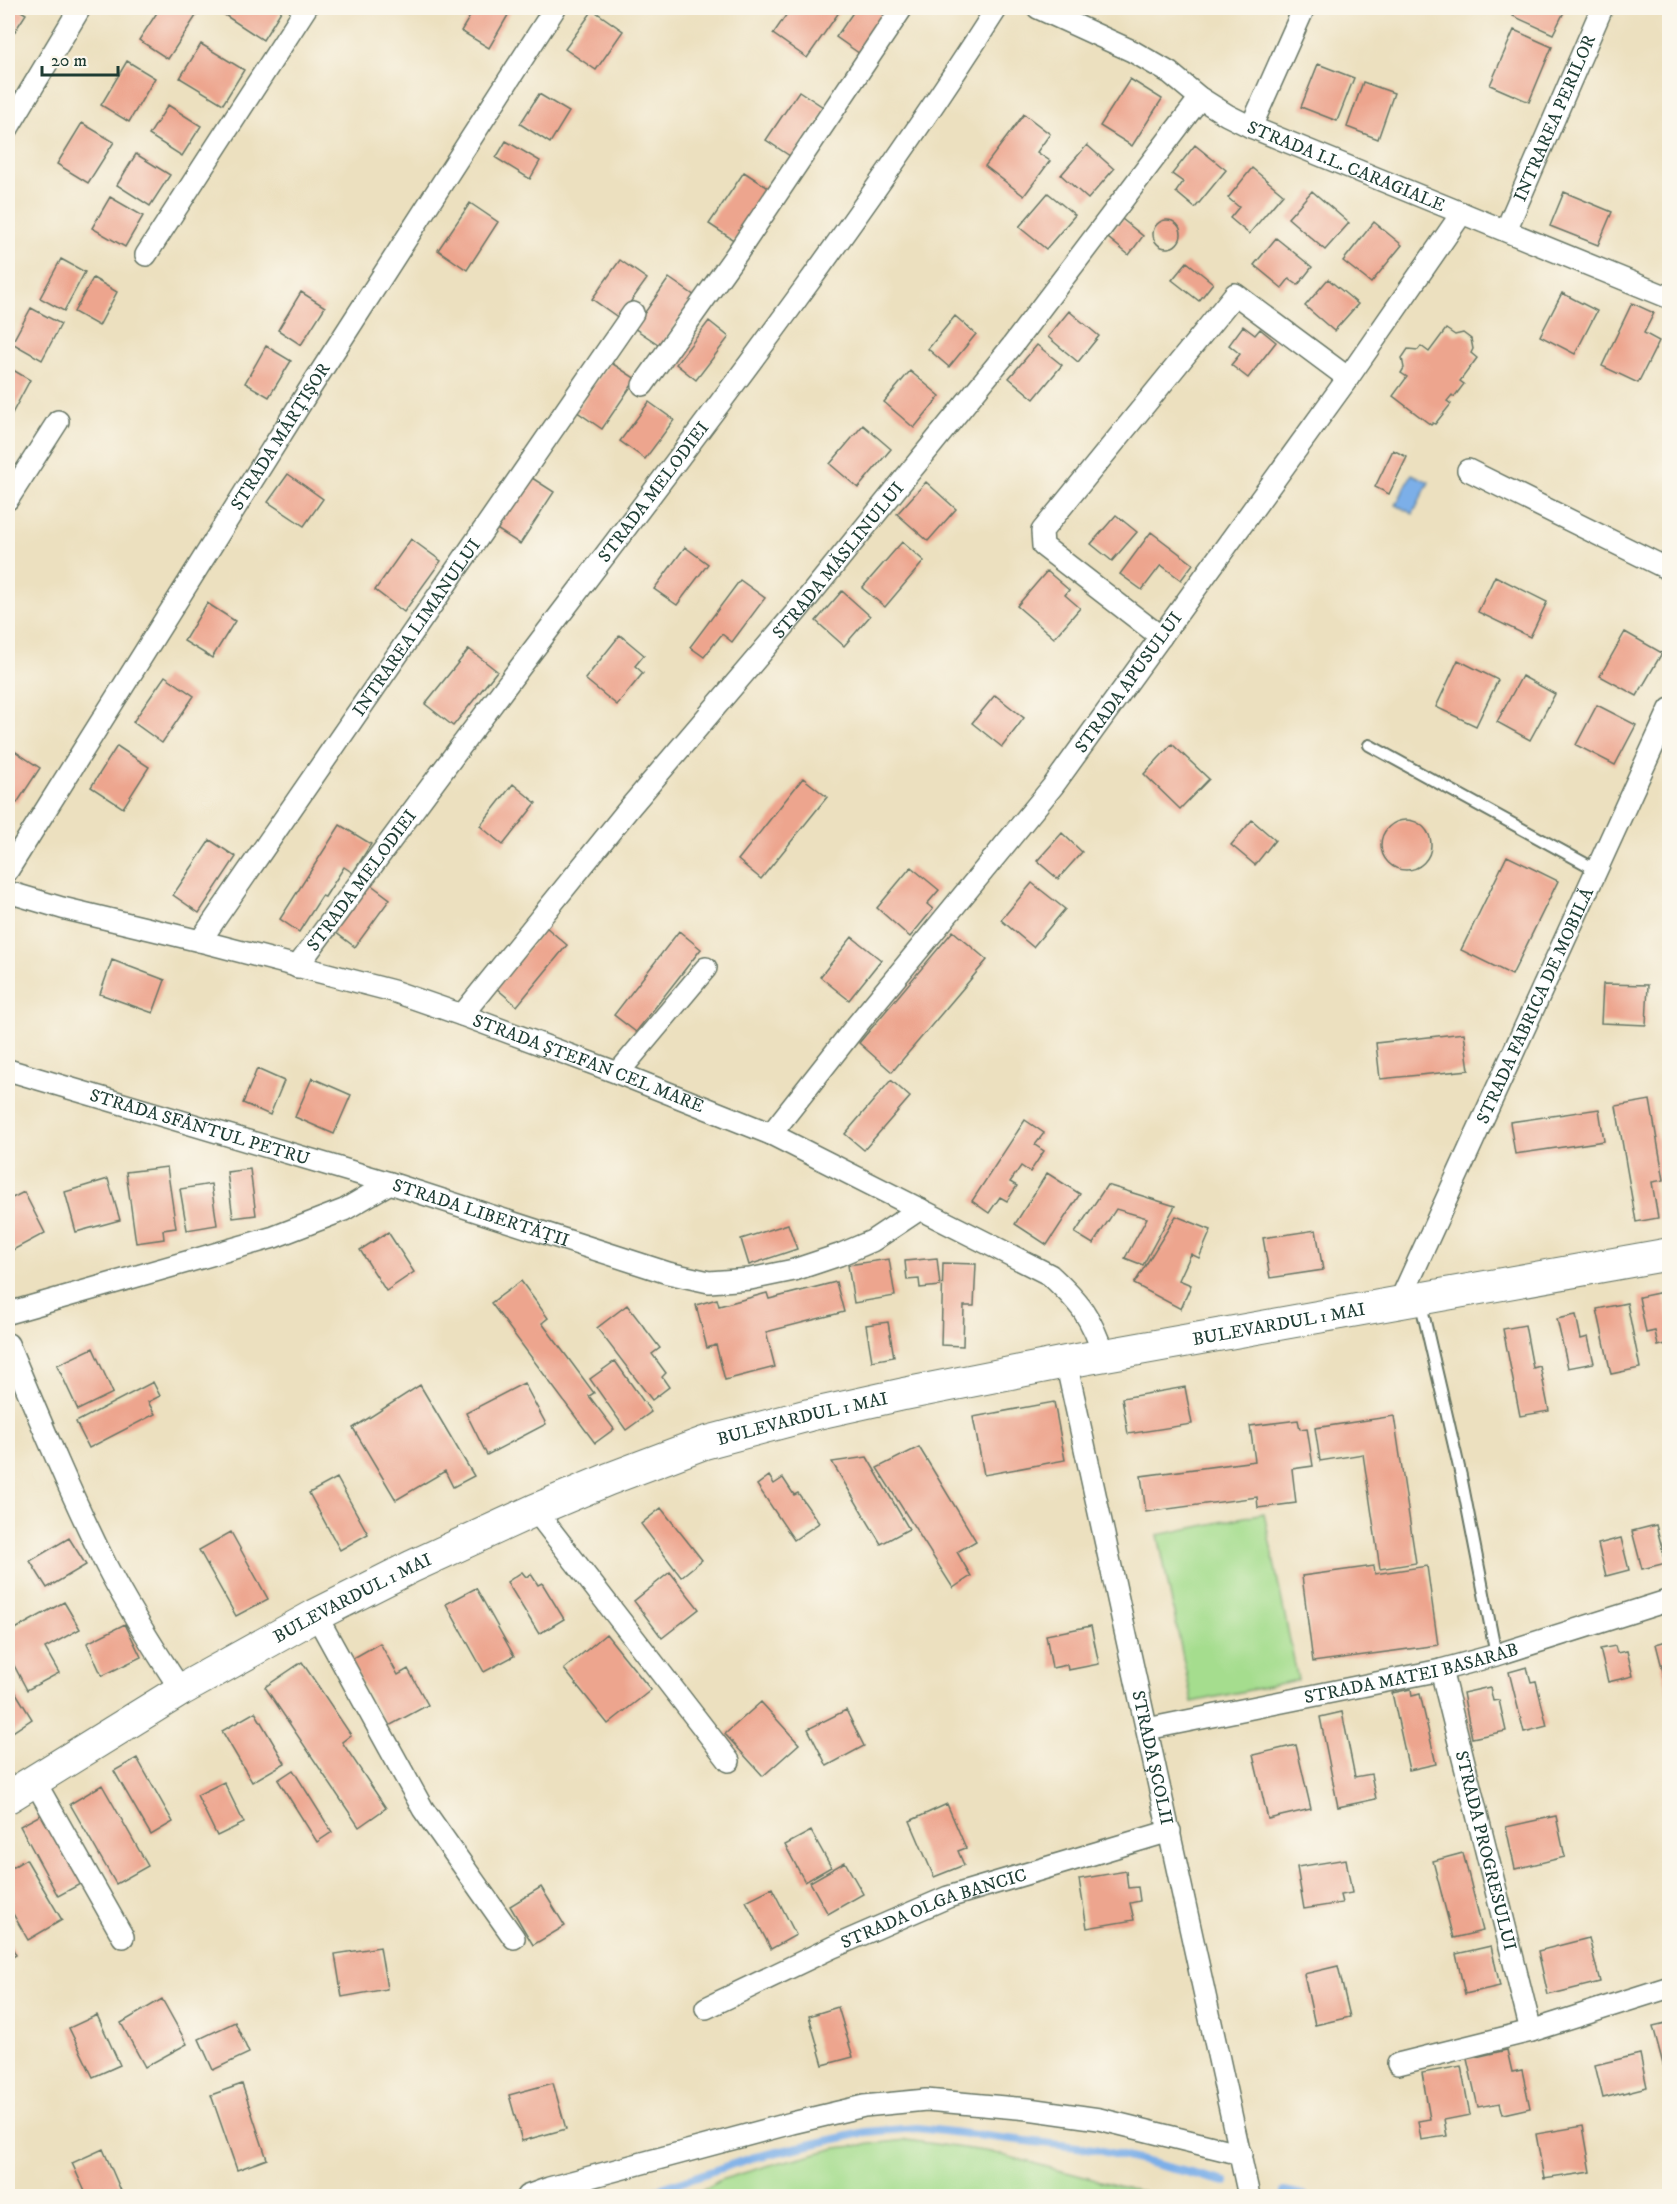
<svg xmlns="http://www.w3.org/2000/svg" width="1677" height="2204" font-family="'IM FELL DW Pica',serif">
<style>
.green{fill:#a5dd8e;stroke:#628d61;stroke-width:1.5}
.water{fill:#7bafe8;stroke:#4d768e;stroke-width:1.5}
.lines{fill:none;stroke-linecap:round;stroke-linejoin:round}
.stream{stroke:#7bafe8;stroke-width:8}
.building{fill:#eda58e}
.service-casing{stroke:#677665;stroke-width:14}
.minor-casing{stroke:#677665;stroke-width:24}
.secondary-casing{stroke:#677665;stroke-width:34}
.service{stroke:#fff;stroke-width:10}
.minor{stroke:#fff;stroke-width:21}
.secondary{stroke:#fff;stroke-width:32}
.labels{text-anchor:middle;stroke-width:4.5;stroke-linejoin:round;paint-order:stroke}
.street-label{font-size:18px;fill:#1f3d34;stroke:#fbf7ec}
</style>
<rect width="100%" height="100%" fill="#fbf7ec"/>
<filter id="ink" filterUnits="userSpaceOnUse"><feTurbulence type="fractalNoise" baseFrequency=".0167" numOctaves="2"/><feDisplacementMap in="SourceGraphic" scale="12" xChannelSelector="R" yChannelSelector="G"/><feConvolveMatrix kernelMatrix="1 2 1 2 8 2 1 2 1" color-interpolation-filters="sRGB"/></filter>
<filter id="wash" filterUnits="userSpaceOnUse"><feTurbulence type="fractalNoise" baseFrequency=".008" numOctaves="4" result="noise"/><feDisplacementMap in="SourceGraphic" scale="24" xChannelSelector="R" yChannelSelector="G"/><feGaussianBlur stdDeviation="1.35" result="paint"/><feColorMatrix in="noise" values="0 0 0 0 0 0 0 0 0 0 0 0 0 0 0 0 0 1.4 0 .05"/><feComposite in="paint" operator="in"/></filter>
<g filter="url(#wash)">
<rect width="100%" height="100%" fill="#ece0bf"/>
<path class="green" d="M1264,1513L1298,1680L1192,1702L1158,1535Z
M906,2140L991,2152L1156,2196H694L720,2180L774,2164L837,2148Z"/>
<path class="water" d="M1412,474L1429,482L1413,514L1396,505Z"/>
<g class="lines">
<path class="stream" d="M1284,2192L1304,2196
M638,2196L751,2158L866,2132L917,2128L1094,2149L1226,2182"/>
</g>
<g id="blocks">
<path class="building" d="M8,8H16L26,14L8,42Z
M160,8H182L196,16L168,59L139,40Z
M223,8H283L263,40L220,12Z
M475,8H507L511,10L489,48L461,31Z
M791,8H842L807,58L773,34Z
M856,8H895L863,56L836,37Z
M1517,8H1566L1553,34L1513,16Z
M593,10L623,31L596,70L565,49Z
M1514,30L1552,47L1529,102L1490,85Z
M201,44L244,70L223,104L180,78Z
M127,61L155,78L129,122L101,105Z
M1318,64L1354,78L1337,121L1301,107Z
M1130,79L1162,99L1132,146L1100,126Z
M1363,82L1394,93L1378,139L1347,127Z
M799,91L826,109L793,158L766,140Z
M539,94L569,112L550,143L520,124Z
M168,105L201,126L182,156L149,135Z
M1024,114L1050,134L1037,152L1050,161L1024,196L985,166Z
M82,123L114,142L88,183L57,164Z
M506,141L540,161L530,179L496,158Z
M1087,145L1114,169L1088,199L1061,175Z
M1195,145L1226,170L1195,208L1176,192L1183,182L1172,174Z
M136,154L170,175L150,206L117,185Z
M1252,168L1283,194L1249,234L1230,218L1239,207L1228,198Z
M744,172L770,189L735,241L709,224Z
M1312,191L1349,223L1325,250L1288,218Z
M1564,192L1612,212L1598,245L1550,226Z
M1048,193L1075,215L1046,249L1019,227Z
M110,197L143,216L125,247L92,228Z
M470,203L498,222L467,270L438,250Z
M1122,219L1143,236L1129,255L1108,238Z
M1153 234a14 14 0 1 1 28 0a14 14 0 1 1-28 0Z
M1374,222L1402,245L1371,283L1343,261Z
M1276,238L1312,267L1298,285L1289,279L1282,288L1254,265Z
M61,259L85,272L64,311L40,298Z
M620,260L647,279L619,318L592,299Z
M1187,262L1213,283L1199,301L1172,280Z
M93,278L117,292L99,326L74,312Z
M669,278L695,296L661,346L634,328Z
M1328,279L1358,304L1334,331L1305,306Z
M301,292L325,307L301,345L278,330Z
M1562,293L1597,311L1575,354L1540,336Z
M1632,303L1654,313L1644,333L1659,341L1638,383L1602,366Z
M31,308L61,324L42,360L12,343Z
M1069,311L1099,336L1078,362L1048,337Z
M955,316L976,334L949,367L928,349Z
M709,321L729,337L696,380L676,364Z
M1243,326L1255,335L1260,329L1276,342L1248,378L1231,365L1240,354L1229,345Z
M1446,329L1455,335L1463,333L1471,339L1473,349L1471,353L1477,358L1460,381L1464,384L1454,397L1452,395L1447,401L1451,404L1435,424L1433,423L1431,425L1393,396L1407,377L1401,373L1404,368L1402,358L1408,349L1418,350L1421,346L1429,352Z
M1037,345L1062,365L1034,399L1009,378Z
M266,346L291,361L269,397L245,383Z
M610,362L636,379L602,429L576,411Z
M8,367L30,380L8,421Z
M910,371L940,396L914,428L884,402Z
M649,402L674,420L645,459L620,441Z
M863,425L891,449L858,488L830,464Z
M1393,450L1407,457L1389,494L1375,487Z
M288,474L323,499L304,526L268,502Z
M529,476L554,492L520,544L495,528Z
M926,482L956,509L928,541L897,514Z
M1116,515L1137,532L1112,561L1091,544Z
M1151,532L1193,564L1181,580L1161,565L1142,590L1120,574Z
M411,539L441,561L404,612L375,590Z
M902,542L924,561L885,607L862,588Z
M685,547L708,564L677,605L654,589Z
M1047,571L1069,590L1065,595L1080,608L1054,638L1017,606Z
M1495,576L1547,602L1530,637L1478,612Z
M740,580L765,598L732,642L722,634L704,657L690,647Z
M842,591L870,616L844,646L816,621Z
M207,603L235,621L212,658L184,641Z
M1625,632L1662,653L1637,696L1600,676Z
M620,635L644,655L635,666L643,673L617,705L585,679Z
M469,649L497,671L453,726L425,704Z
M1458,660L1498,680L1476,726L1436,707Z
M165,676L194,696L162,743L133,722Z
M1522,676L1555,694L1530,740L1497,722Z
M995,695L1024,718L1002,747L972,723Z
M1597,705L1636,725L1615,765L1576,745Z
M1172,744L1209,779L1180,809L1144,774Z
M117,746L149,767L123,808L91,787Z
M10,748L40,768L17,803L8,796V751Z
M803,778L827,797L761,879L738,860Z
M513,784L536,803L503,845L480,826Z
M1381 845a25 25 0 1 1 50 0a25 25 0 1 1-50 0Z
M1252,820L1275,840L1255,865L1231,845Z
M340,825L371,844L353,873L344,867L325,897L322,896L299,932L280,919Z
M1062,833L1082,852L1058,879L1037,861Z
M210,840L236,857L199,913L173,895Z
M1507,856L1558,881L1512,975L1461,950Z
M911,867L939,890L927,904L933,909L910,937L877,908Z
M366,881L390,899L355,947L331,929Z
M1032,883L1065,909L1033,947L1001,920Z
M546,927L567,945L517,1006L496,988Z
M679,931L701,949L636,1032L614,1015Z
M953,931L987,960L892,1072L859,1043Z
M852,937L881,960L849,1000L820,977Z
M112,960L165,980L153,1013L100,994Z
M1603,984L1648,985L1646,1025L1601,1023Z
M1464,1033L1469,1070L1380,1079L1376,1043Z
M257,1069L284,1081L270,1115L243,1103Z
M312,1078L351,1095L334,1134L295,1117Z
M891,1080L910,1097L864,1150L845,1134Z
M1650,1100L1664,1180L1652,1182L1658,1218L1636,1222L1616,1106Z
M1599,1109L1604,1141L1515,1154L1510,1122Z
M1025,1120L1044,1133L1035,1145L1044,1151L1030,1172L1021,1166L1010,1182L1017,1186L1007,1201L1000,1197L989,1213L972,1201Z
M167,1167L176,1228L163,1230L164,1239L136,1243L126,1172Z
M250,1169L256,1215L233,1218L227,1172Z
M1047,1173L1080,1194L1047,1245L1015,1224Z
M108,1179L120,1220L76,1232L65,1192Z
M211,1184L217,1225L187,1230L180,1189Z
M1107,1185L1175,1206L1143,1265L1125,1258L1147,1218L1116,1209L1093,1244L1075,1233Z
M24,1192L45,1233L13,1250L8,1239V1200Z
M1176,1216L1211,1230L1199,1258L1191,1254L1179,1280L1191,1285L1181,1309L1134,1284Z
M788,1224L797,1249L749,1265L741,1239Z
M1316,1230L1323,1270L1270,1278L1263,1238Z
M388,1232L414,1272L386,1291L360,1250Z
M937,1258L940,1286L920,1288L919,1279L907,1280L905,1261Z
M889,1259L895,1296L854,1303L848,1265Z
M943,1263L976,1264L974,1306H964L963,1346L941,1345Z
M521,1281L548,1318L542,1323L594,1393L589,1396L614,1429L595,1443L491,1303Z
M836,1282L844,1312L766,1332L775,1367L725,1380L716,1345L707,1348L696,1305L717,1299L719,1306L767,1293L769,1299Z
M1663,1292L1670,1324V1343L1658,1346L1655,1331L1646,1333L1639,1297Z
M1627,1303L1640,1368L1611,1374L1597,1309Z
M627,1305L660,1348L652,1354L666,1373L662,1377L669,1387L652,1400L597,1328Z
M1576,1315L1581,1339L1588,1337L1594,1363L1568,1368L1557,1319Z
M888,1322L894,1357L872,1361L866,1325Z
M1525,1325L1533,1368L1540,1366L1549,1411L1520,1416L1503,1329Z
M93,1348L113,1393L78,1410L57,1365Z
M615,1361L651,1412L626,1430L590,1379Z
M153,1382L160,1396L148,1402L155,1414L89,1448L76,1422Z
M524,1383L546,1424L487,1455L466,1413Z
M420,1385L474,1476L453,1487L445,1471L396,1500L353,1428Z
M1185,1387L1192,1424L1128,1434L1122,1398Z
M1054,1402L1065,1460L984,1475L973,1417Z
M1394,1416L1416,1563L1380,1569L1363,1454L1320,1461L1315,1428Z
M1298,1420L1300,1429L1307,1428L1313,1466L1292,1469L1296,1503L1258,1508L1257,1497L1146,1512L1141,1476L1255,1461L1250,1426Z
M919,1447L976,1541L957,1552L971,1576L953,1588L877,1468Z
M867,1457L909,1529L881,1544L832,1462Z
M769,1476L774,1484L783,1478L794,1495L798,1493L819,1523L794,1540L757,1485Z
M337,1478L368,1534L340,1550L309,1493Z
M661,1508L702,1560L681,1577L641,1524Z
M1656,1525L1666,1563L1642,1569L1632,1531Z
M231,1532L268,1599L236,1616L199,1550Z
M69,1538L86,1565L47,1588L30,1561Z
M1621,1538L1629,1570L1606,1576L1598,1544Z
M1374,1566L1375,1574L1427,1566L1438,1645L1313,1662L1302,1576Z
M522,1572L526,1577L531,1574L538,1585L542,1583L564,1619L539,1634L507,1582Z
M670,1572L699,1609L662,1638L634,1601Z
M476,1588L514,1656L484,1672L446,1604Z
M64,1602L80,1629L45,1648L59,1673L27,1690L8,1654V1633Z
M125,1624L141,1657L102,1676L87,1643Z
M1091,1626L1099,1664L1068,1670L1067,1665L1052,1668L1046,1635Z
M606,1634L651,1690L608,1724L564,1669Z
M1670,1640V1695H1669L1656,1644Z
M380,1643L398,1675L408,1669L428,1705L387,1727L350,1660Z
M1615,1646L1617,1653L1627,1651L1633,1676L1608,1682L1600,1649Z
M302,1662L351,1735L342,1742L386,1808L359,1827L265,1687Z
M1527,1667L1531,1682L1536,1681L1547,1726L1524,1732L1509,1672Z
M8,1680L32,1719L8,1735Z
M1490,1687L1493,1701L1499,1700L1506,1731L1472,1738L1463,1693Z
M1411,1689L1412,1696L1420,1694L1436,1764L1409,1770L1392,1693Z
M761,1702L799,1744L763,1776L725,1734Z
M846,1710L864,1746L827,1766L808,1729Z
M255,1712L285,1763L252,1782L222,1731Z
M1342,1712L1355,1777L1371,1774L1376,1799L1338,1807L1320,1717Z
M1296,1745L1311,1809L1268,1819L1253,1755Z
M137,1758L173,1822L151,1835L114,1771Z
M293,1770L332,1832L317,1842L278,1780Z
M224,1782L244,1823L217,1836L197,1795Z
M102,1785L148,1866L116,1884L70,1804Z
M947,1804L966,1848L958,1851L964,1865L934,1877L910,1821Z
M46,1812L84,1882L58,1896L20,1826Z
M1556,1816L1565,1857L1515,1869L1506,1827Z
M811,1831L831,1867L805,1882L785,1845Z
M1463,1853L1483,1931L1453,1938L1433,1861Z
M26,1859L62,1920L28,1940L8,1905V1870Z
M1346,1859L1352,1893L1340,1895L1342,1903L1304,1909L1297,1867Z
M845,1862L863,1894L828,1914L810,1882Z
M1126,1871L1128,1888L1138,1887L1140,1901L1130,1903L1134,1920L1087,1928L1079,1879Z
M541,1887L565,1926L533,1945L510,1906Z
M772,1888L796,1935L771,1949L746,1901Z
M1589,1938L1600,1982L1548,1995L1538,1951Z
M8,1940L16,1955L8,1960Z
M1491,1946L1500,1986L1465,1994L1456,1954Z
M380,1947L387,1989L342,1997L335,1954Z
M1338,1966L1350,2017L1315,2025L1304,1974Z
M162,1999L187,2044L145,2067L121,2023Z
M838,2007L853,2057L823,2065L809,2016Z
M97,2015L120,2065L93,2077L69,2028Z
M235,2022L249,2053L213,2070L199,2039Z
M1670,2022V2087H1669L1653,2026Z
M1507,2050L1512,2072L1522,2070L1530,2108L1503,2114L1500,2103L1478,2107L1467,2059Z
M1640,2054L1647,2087L1603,2098L1595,2065Z
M1461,2066L1470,2115L1444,2120L1447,2136L1421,2140L1418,2121L1430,2119L1422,2073Z
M553,2083L566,2129L522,2141L509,2095Z
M242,2084L267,2159L237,2170L211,2095Z
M1583,2126L1591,2172L1544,2179L1536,2134Z
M103,2149L122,2193L113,2196H87L72,2163Z"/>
</g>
</g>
<g filter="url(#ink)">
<use href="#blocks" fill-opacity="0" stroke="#677665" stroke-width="1.5"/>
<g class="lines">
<defs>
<path id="service" d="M1369,745L1595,869
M1420,1300L1461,1476L1496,1655"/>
<g id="minor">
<path id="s1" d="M1038,8L1132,51L1170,73L1200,98L1227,115L1251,127L1670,298"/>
<path d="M1251,127L1304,8"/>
<path d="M8,128L80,8"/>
<path id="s2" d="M1506,230L1602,8"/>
<path d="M146,255L306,8"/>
<path d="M643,385L738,252L902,8"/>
<path d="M1468,470L1670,570"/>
<path d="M8,499L58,421"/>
<path d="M1161,637L1043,546L1042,531L1235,294L1348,378"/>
<path id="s3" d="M8,870L309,390L555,8"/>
<path id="s4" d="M8,892L62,908L200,941L393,991L462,1015L618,1073L771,1134L1050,1275C1080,1303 1091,1316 1104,1356"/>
<path id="s5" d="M200,941L633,313"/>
<path id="s6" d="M297,967C378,858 458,749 540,641C697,434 857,227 997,8"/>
<path id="s7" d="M462,1015L631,806L797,611L1012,346L1200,98"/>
<path id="s8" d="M8,1070L390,1183L668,1273L709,1282L750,1279L794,1270L839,1255L872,1241L920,1209"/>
<path d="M618,1073L706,968"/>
<path id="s9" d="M771,1134L856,1026L1053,786L1348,378L1462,213"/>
<path id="s10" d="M1399,1303L1670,709"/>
<path d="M8,1313L274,1237L344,1210L390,1183"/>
<path d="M8,1344C39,1418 70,1493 106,1565C128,1608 154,1649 181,1690"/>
<path id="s11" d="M1066,1362L1249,2196"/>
<path d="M535,1510L729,1761"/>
<path d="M316,1615L423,1809L514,1938"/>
<path id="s12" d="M1441,1670L1531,2031"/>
<path id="s13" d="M1147,1729L1441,1670L1496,1655L1670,1600"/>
<path d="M34,1780L123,1937"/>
<path id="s14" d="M706,2008L833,1947L948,1897L1170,1831"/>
<path d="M1398,2064L1531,2031L1670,1987"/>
<path d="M527,2196L549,2188L792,2123L864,2106L926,2100L1028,2109L1099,2119L1241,2154"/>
</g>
<g id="secondary">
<path id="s15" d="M8,1797L181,1690L316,1615L411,1567L535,1510L609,1479L704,1443L809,1415L904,1394L1066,1362L1670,1254"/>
</g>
</defs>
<use href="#service" class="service-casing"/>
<use href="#minor" class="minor-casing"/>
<use href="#secondary" class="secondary-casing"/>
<use href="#service" class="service"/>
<use href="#minor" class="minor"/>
<use href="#secondary" class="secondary"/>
</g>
</g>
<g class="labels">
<g class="street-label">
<text dy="6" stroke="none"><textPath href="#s2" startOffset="122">INTRAREA PERILOR</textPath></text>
<text dy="6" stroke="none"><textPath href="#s1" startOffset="348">STRADA I.L. CARAGIALE</textPath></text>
<text dy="6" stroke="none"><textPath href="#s3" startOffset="512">STRADA MĂRȚIȘOR</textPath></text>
<text dy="6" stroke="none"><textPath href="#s6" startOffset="594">STRADA MELODIEI</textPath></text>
<text dy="6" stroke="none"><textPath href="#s7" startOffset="590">STRADA MĂSLINULUI</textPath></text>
<text dy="6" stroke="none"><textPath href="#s5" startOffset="381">INTRAREA LIMANULUI</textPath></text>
<text dy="6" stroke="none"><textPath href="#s9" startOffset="576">STRADA APUSULUI</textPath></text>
<text dy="6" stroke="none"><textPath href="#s6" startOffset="108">STRADA MELODIEI</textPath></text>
<text dy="6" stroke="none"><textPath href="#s10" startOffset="327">STRADA FABRICA DE MOBILĂ</textPath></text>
<text dy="6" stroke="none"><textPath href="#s4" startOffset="606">STRADA ȘTEFAN CEL MARE</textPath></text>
<text dy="6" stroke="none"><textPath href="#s8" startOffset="200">STRADA SFÂNTUL PETRU</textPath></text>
<text dy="6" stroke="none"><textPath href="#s8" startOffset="494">STRADA LIBERTĂȚII</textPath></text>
<text dy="6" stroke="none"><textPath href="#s15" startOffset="1370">BULEVARDUL 1 MAI</textPath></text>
<text dy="6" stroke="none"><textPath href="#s15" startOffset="884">BULEVARDUL 1 MAI</textPath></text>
<text dy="6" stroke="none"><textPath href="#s15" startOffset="398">BULEVARDUL 1 MAI</textPath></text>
<text dy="6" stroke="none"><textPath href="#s13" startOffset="270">STRADA MATEI BASARAB</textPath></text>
<text dy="6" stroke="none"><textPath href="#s11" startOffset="405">STRADA ȘCOLII</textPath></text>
<text dy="6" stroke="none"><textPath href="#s12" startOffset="186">STRADA PROGRESULUI</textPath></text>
<text dy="6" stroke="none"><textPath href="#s14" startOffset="249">STRADA OLGA BANCIC</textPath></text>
</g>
</g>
<rect width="1677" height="2204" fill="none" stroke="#fbf7ec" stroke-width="30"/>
<path d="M42 66v9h76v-9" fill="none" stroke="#1f3d34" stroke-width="3"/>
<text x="51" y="66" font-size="18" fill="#1f3d34" stroke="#fbf7ec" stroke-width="4.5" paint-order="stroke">20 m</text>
</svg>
